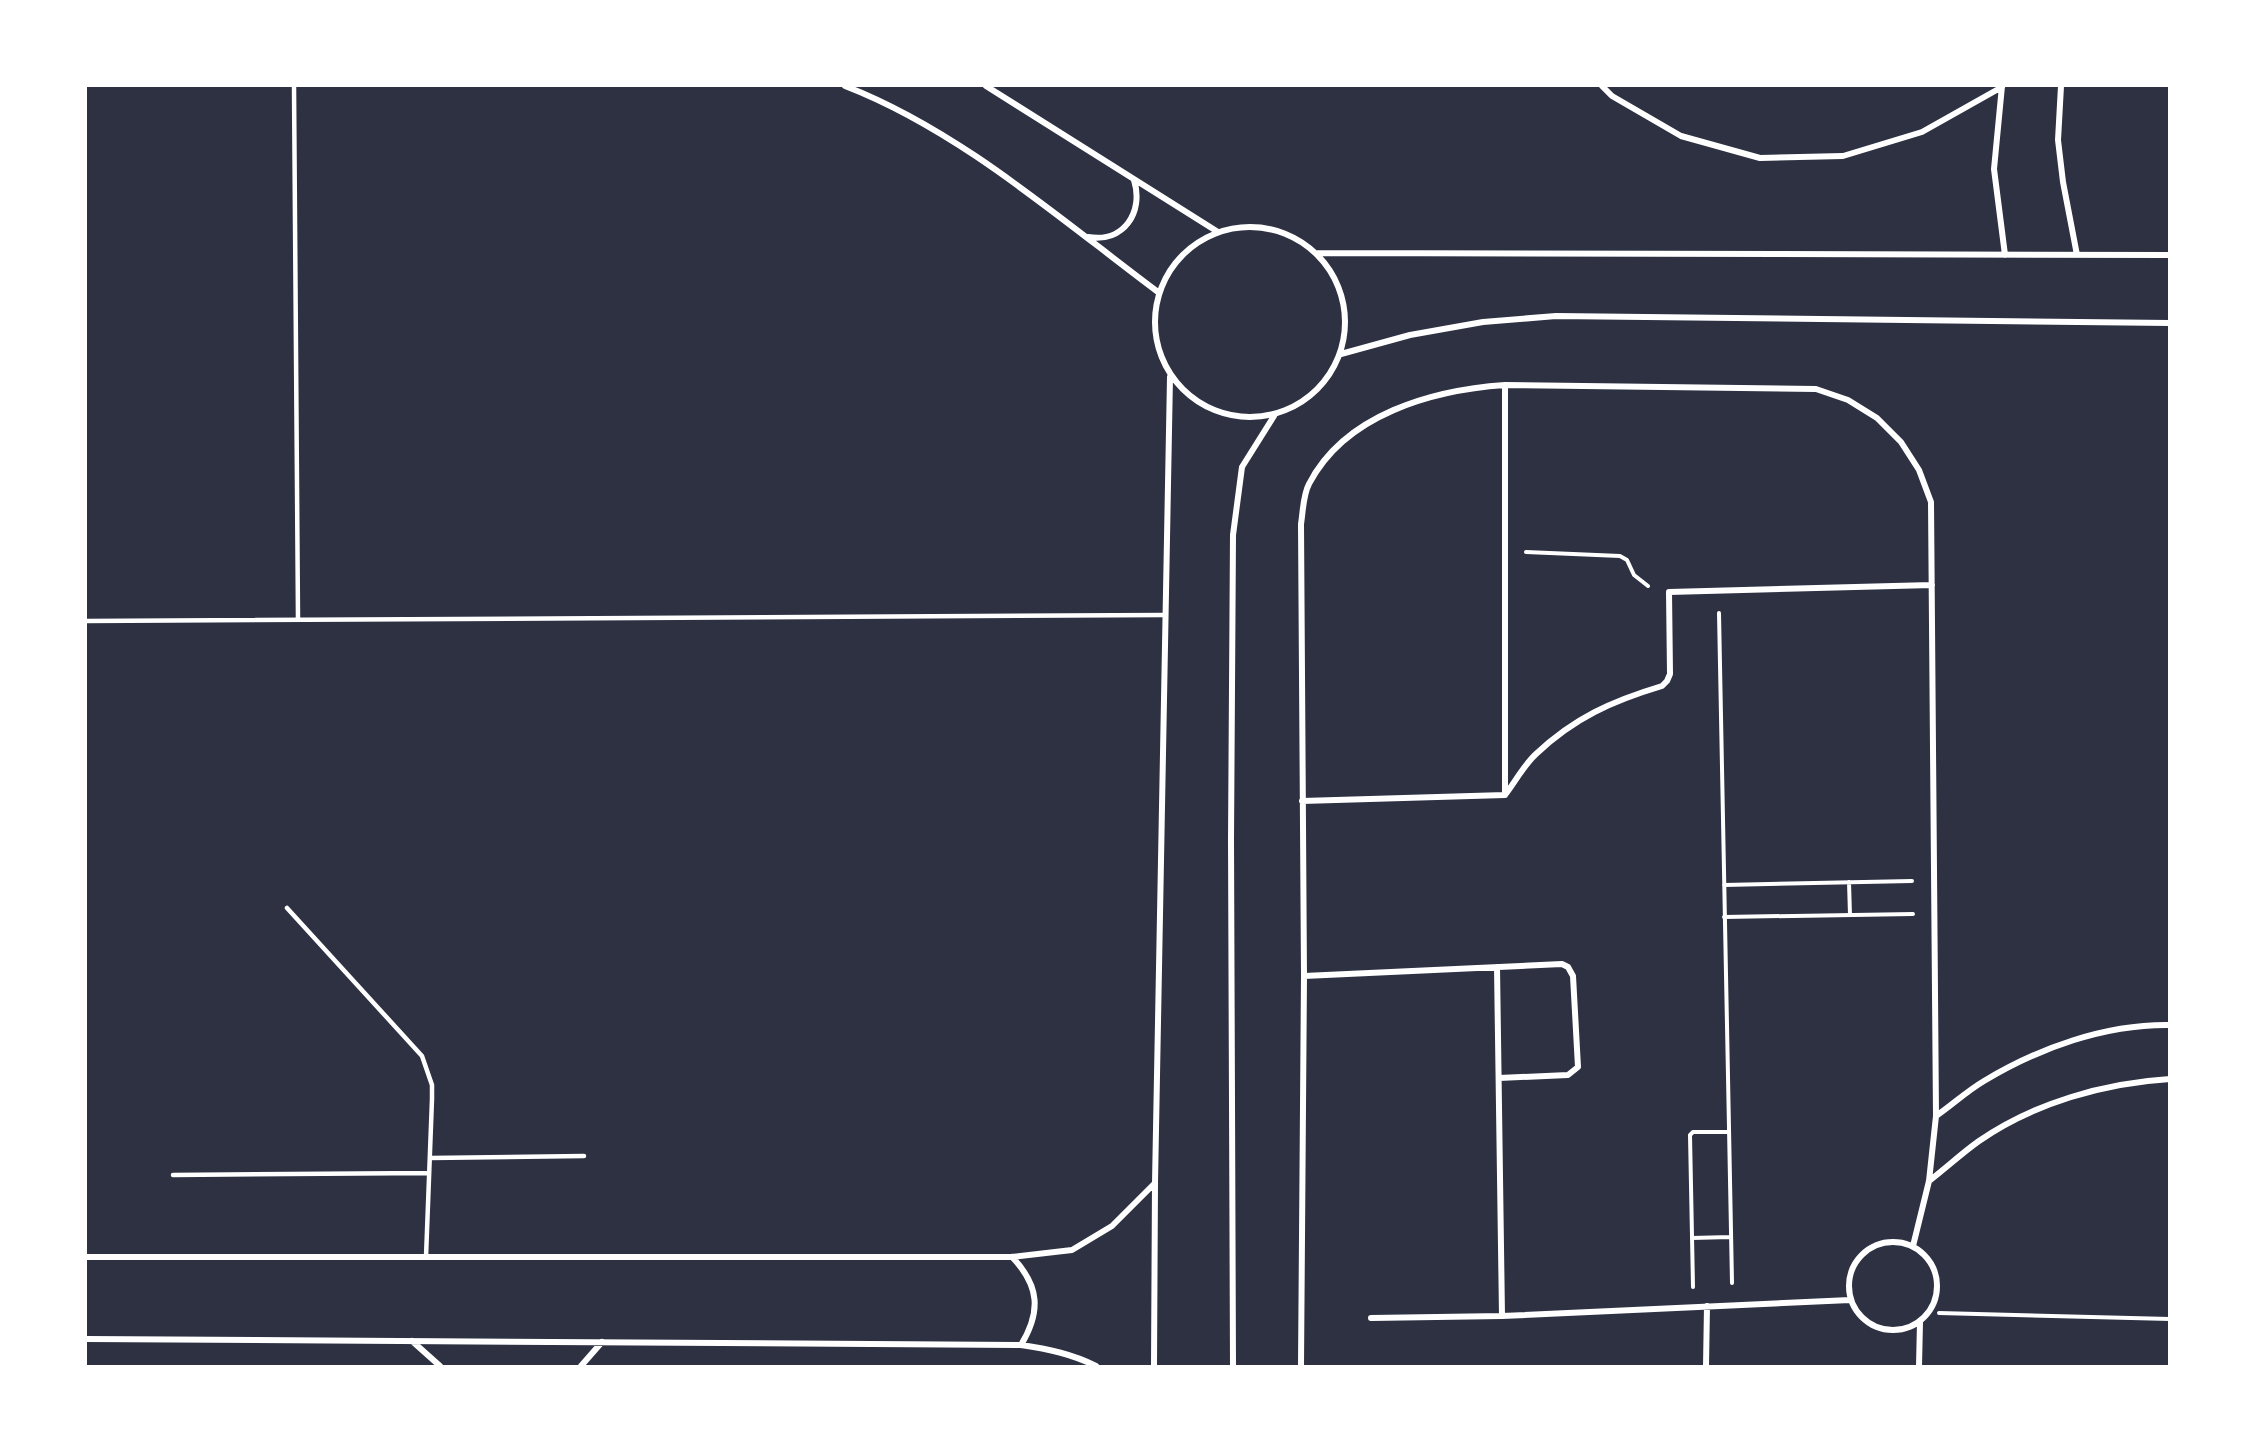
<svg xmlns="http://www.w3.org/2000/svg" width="2255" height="1452" font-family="'Titillium Web',sans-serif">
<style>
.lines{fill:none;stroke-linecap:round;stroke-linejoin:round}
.path{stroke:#fff;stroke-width:4}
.service{stroke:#fff;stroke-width:4.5}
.minor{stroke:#fff;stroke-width:6}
</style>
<rect width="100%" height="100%" fill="#2d3142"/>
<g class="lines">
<path class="path" d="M1526,552L1620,556L1627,560L1634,575L1648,586
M1719,613L1732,1283
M1849,882L1850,915
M1724,885L1912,881
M1724,917L1913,914
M1692,1238L1730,1237
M1693,1287L1690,1135L1693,1132H1729
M1939,1313L2170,1319"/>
<path class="service" d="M294,86L298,619
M86,621L1165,615
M287,908L422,1056L432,1085V1099L426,1257
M430,1158L584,1156
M173,1175L429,1173"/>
<path class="minor" d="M845,86C959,130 1060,219 1158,292
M986,86L1218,232
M1602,86L1612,96L1681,136L1760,158L1843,156L1922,132L2002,87
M2002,86L1994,169L2005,255
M2061,86L2058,140L2063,182L2077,255
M1155 322a95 95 0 1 1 190 0a95 95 0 1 1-190 0Z
M1088,237C1124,243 1144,212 1134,180
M1316,253L2170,255
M1341,354L1410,335L1483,322L1556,316L2170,323
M1505,795V385
M1302,801L1505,795C1515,782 1524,765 1536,754C1574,718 1612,701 1662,686L1667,681L1670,674L1669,592L1932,585
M1497,967L1502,1316
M1304,976L1562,964L1568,967L1573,976L1578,1067L1568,1075L1499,1078
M1936,1116C1952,1105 1967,1091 1984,1081C2039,1048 2105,1024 2170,1025
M1929,1181C1946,1168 1962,1153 1979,1141C2034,1103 2104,1083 2170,1079
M1849 1286a44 44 0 1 1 88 0a44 44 0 1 1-88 0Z
M86,1257H1012L1072,1250L1112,1226L1155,1183
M1012,1257C1040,1286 1041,1312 1021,1345
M1371,1318L1502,1316L1850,1300
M86,1339L1021,1345C1048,1349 1072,1354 1096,1366
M412,1341L440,1366
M581,1366L602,1342
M1154,1366L1155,1183L1170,377
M1233,1366L1231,840L1233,535L1242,467L1274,416
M1301,1366L1304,976L1301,524C1303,512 1303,495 1309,484C1345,414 1433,390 1505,385L1816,389L1848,400L1877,418L1901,442L1919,470L1931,502L1936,1116L1929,1181L1913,1246
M1706,1366L1707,1306
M1919,1366L1920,1322"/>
</g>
<rect width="2255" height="1452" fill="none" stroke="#ffffff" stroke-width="174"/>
</svg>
